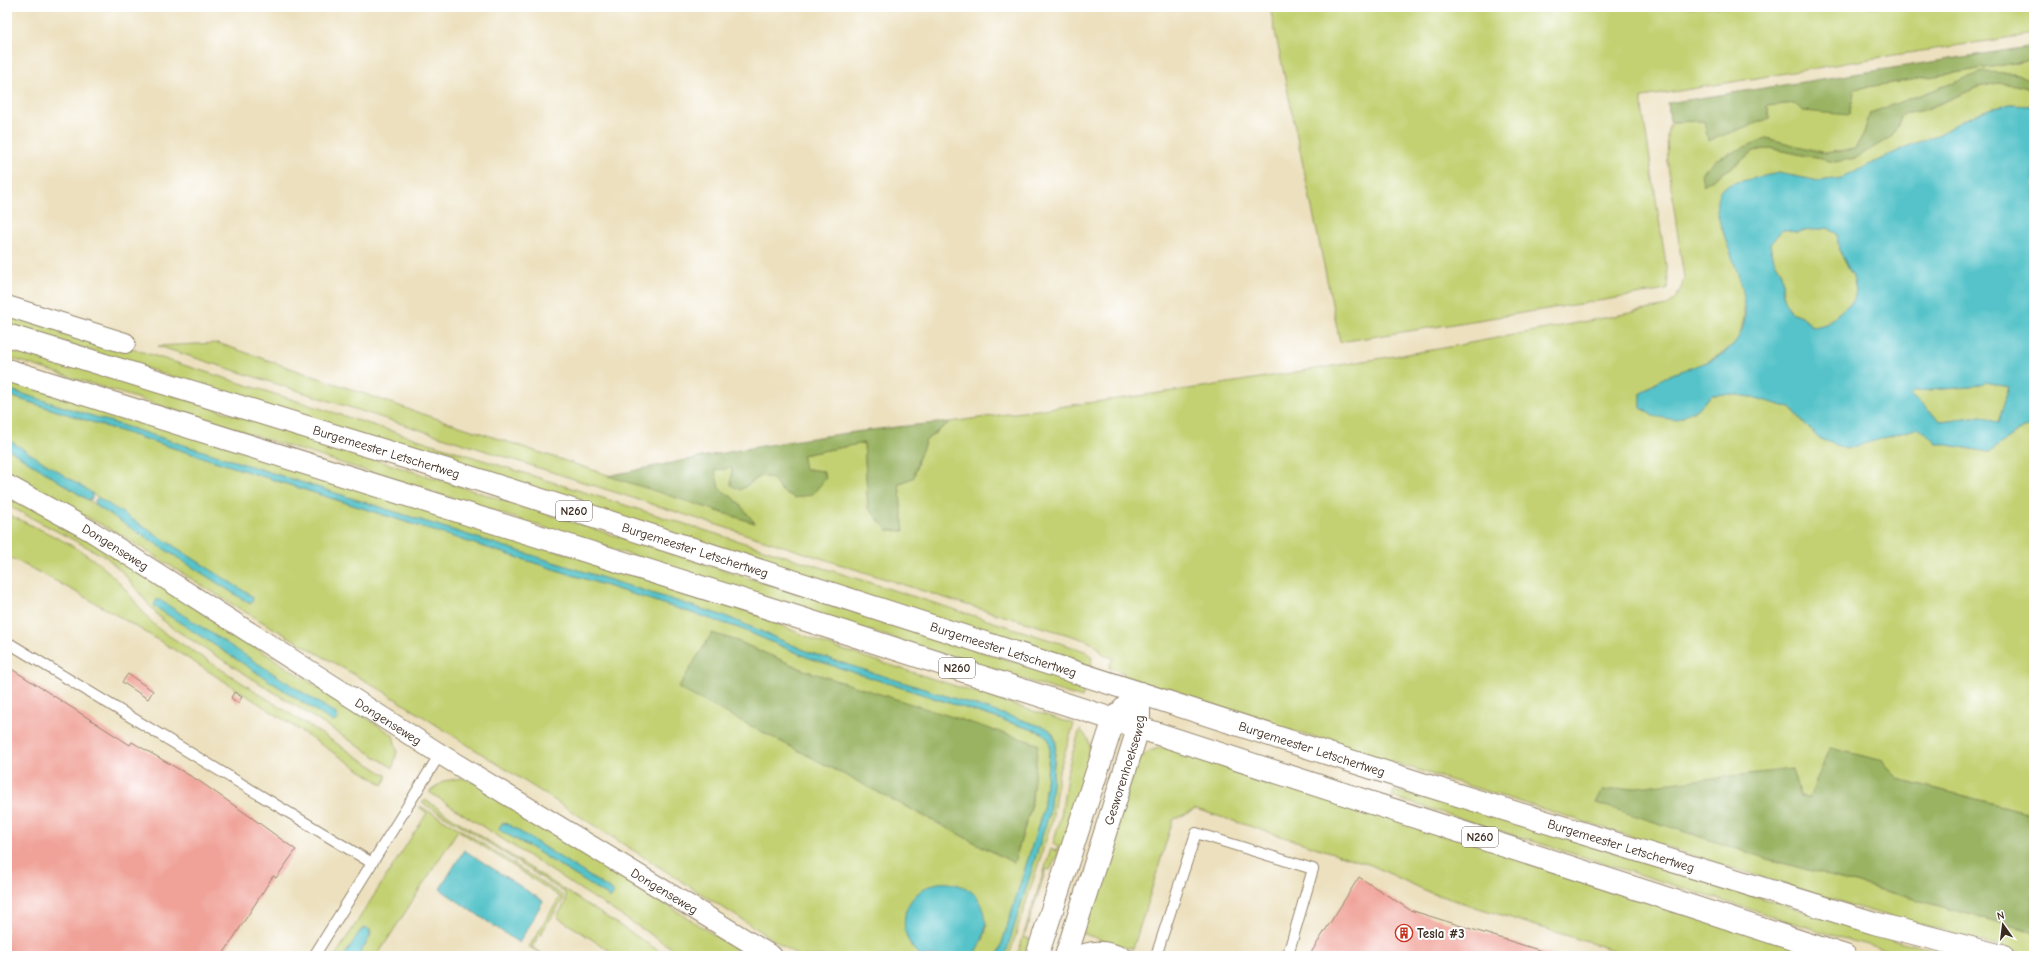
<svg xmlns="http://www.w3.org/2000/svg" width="2041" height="963" font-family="'Comic Neue',sans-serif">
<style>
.green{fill:#c3d172;stroke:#7f7e48;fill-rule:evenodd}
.forest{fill:#9ab364;stroke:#6a6e41}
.water{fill:#55c3c9;stroke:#487674;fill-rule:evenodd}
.building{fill:#f0a298}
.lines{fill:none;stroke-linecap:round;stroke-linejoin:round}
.service-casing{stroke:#94856e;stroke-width:12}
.minor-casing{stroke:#94856e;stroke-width:22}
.tertiary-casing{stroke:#94856e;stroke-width:24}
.primary-casing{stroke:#94856e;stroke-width:24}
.service{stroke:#fff;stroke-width:10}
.minor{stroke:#fff;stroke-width:20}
.tertiary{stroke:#fff;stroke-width:22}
.primary{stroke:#fff;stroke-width:22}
.labels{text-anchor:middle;stroke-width:4;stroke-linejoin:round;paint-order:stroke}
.shield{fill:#fff;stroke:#766a62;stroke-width:1}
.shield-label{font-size:12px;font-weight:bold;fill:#3b2a1e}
.street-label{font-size:13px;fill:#3b2a1e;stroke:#fff}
.poi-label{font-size:13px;font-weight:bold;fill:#3b2a1e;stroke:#fff;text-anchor:start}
</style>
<rect width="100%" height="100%" fill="#fff"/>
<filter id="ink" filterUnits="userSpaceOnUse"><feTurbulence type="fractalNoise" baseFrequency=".025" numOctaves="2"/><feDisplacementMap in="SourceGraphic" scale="8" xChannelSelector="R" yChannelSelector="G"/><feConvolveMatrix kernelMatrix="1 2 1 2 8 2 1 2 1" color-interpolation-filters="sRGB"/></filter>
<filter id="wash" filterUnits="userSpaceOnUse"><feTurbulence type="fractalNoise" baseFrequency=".012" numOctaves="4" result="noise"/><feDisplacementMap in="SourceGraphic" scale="16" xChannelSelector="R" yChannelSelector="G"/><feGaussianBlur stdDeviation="0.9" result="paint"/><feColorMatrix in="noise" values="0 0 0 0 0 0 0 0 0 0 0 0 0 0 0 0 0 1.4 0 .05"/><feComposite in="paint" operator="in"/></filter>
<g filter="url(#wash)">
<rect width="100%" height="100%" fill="#ece0be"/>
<path class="green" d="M1270,7H2034V34L1888,56L1643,97L1642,98V107L1668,278L1667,290L1340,342Z
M2034,60V83L2013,73L1870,113L1864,133L1855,149L1825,153L1766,138L1703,185L1731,168L1754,151L1770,148L1835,162L1897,127L1902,114L1925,110L1978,87L1998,83L2017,85L2034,90V106L2009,105L1989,109L1961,121L1940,134L1908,146L1842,178L1819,181L1778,173L1719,221L1744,289V317L1739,339L1724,352L1698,367L1675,373L1654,383L1641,393V408L1653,416L1697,409L1712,395L1730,394L1752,397L1791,408L1805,424L1867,442L1919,428L1937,443L1989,452L2023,428L2034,426V814L1898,779L1883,761L1830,748L1810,798L1800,797L1792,769L1596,802L1768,859L2034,932V956L1867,910L1123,678L1124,673L1109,668L1113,658L1103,655L1098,647L1086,640L967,605L158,346L218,343L411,410L754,523L736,500L719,488L714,470L732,468L740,490L761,476L773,478L782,491L823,471L805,469L802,455L864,443L868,508L903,531L899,484L914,477L918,460L926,440L950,422L1210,386L1444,348L1667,306C1677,298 1681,291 1684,278L1668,166L1667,135L1670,122L1704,121L1709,140L1770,117L1767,106L1795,103L1855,89Z
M1828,228L1837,234L1839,250L1853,277L1856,290L1854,300L1826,324L1813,327L1801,316L1790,312L1783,295L1781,271L1772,257L1770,244L1782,230L1796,232Z
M7,309L1085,651L1092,656L1091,668L7,324Z
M7,343L1058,676L1085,687L1082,698L7,357Z
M7,376L753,613L824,644L1074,724L1059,771L1052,821L1009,956H1005L1049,814L1056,745L1054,736L1050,730L811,653L730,618L7,389Z
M1986,382L2009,387L1998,423L1981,416L1941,421L1910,395L1913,391L1971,387Z
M7,395L739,628L809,658L1043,733L1049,740L1050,746L1043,810L998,956H972L983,940L987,926C982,917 972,895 965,889C960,883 951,885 945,886C938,888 927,888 921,892C898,907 901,939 920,956H799L383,691L240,609L119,534L7,475V448L250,604L253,597L7,439ZM735,640L804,670L1033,793L1031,807L1014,863L679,688Z
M7,494L47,514L393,735L397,751L393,768L171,627L159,617L124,574L106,557L7,505ZM158,600L336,714L338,720L333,722L155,606Z
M7,514C43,531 83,547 112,575C130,592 142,614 160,630L387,776L383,785C260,705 139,621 7,556Z
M1080,729L1088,739L1092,756L1068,834L1050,870L1046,869L1024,937L1035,941L1030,956H1017L1051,849L1056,851L1058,847L1053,844L1062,811L1068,768Z
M1164,746L1837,956H1632L1431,893L1371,865L1196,809L1173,820L1133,949L1128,947L1127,948L1081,933L1137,762L1147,752Z
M462,778L479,784L747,956H684L429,792L444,781ZM502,823H506L614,892L611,898L535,850L501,831Z
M1394,791L1466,806L1899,941L1957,956H1911L1845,939L1392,797Z
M425,800L667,956H618L557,917L566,901L565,893L462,826L422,803Z
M420,806L460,829L562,895L563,900L532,947L546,956L529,947L560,897L458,830L377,956H358L371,934L370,930L363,928L344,956H335L427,813L419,807Z"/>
<path class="forest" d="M2034,46V60L1855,89L1849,115L1803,111L1795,103L1767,106L1770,118L1708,141L1704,121L1670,122L1668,103Z
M1983,72L2013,73L2034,83V90L2017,85L1998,83L1978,87L1925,110L1902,114L1897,127L1891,137L1856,158L1835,162L1770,148L1754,151L1731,168L1703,185L1701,173L1717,159L1766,138L1825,153L1855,149L1864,133L1870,113Z
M950,422L926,440L918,460L914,477L899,484L904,531L887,530L868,508L864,443L802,455L805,469L823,471L826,478L813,494L795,498L782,491L772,478L761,476L740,490L731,485L732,468L715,470L719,488L736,500L755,523L608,476C721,452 835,431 950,422Z
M712,633L735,640L804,670L1038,744L1031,807L1014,863L678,688Z
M1830,748L1883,761L1898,779L2034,814V932L1768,859L1596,803L1602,791L1792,769L1800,797L1809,798Z"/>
<path class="water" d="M2009,105L2034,106V426L2023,428L1989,452L1937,443L1919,428L1846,449L1818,438L1791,408L1752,397L1730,394L1712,395L1697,409L1675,420L1653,416L1641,408V393C1652,385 1663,377 1675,373C1692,367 1710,363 1725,352C1765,321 1735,271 1724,234C1721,224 1715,213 1717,202C1717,198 1719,194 1720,190L1733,183L1778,173L1819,181L1842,178L1908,146L1940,134L1961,121L1989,109ZM1828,228L1837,234L1839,250L1853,277L1856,290L1854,300L1826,324L1813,327L1801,316L1790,312L1783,295L1781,271L1772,257L1770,244L1782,230L1796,232ZM1986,382L2009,387L1998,423L1981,416L1941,421L1910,395L1914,391L1971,387Z
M7,389L730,618L811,653L1047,728L1052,733L1056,742L1049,814L1005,956H998L1043,810L1050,746L1049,740L1043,733L809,658L739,628L7,395Z
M7,439L92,493V499L88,500L7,448Z
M99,498L253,597L252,603L244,600L95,505V500Z
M156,600H160L336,714L338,719L333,722L154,606Z
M502,823L508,824L614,892L611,898L535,850L501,831L499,828Z
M464,850L543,901L519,943L440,889Z
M938,883C983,879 1000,924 972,956H920C893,931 902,892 938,883Z
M366,928L370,930V937L358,956H344L360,931Z"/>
<g id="blocks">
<path class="building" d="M7,666L130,745L132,742L199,781L248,815L296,850L276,878L273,876L222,956H7Z
M128,674L153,691L148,699L122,682Z
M234,692L242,697L238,703L231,698Z
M1359,877L1410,910L1558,956H1309Z"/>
</g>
</g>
<g filter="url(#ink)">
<use href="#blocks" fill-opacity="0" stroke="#94856e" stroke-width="1"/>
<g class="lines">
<defs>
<path id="service" d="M7,642L372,863
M314,956L440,754
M1072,956C1090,941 1111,946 1131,956
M1156,956L1196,833L1313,869L1289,951L1286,956"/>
<g id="minor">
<path d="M7,306L125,343"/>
<path id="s1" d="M7,485L91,531L440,754L772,956"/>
</g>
<g id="tertiary">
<path d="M1037,956L1114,719L1139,693"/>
<path id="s2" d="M1066,956L1139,726V709"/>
</g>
<g id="primary">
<path id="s3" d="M7,335L473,478L1419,783L1874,923L2002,956"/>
<path d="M7,370L800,618L1845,956"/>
</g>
</defs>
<use href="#service" class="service-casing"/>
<use href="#minor" class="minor-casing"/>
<use href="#tertiary" class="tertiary-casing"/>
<use href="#primary" class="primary-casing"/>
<use href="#service" class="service"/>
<use href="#minor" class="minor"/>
<use href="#tertiary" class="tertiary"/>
<use href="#primary" class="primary"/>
</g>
</g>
<defs>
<symbol id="building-ring" viewBox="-11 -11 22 22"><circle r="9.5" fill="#fff" stroke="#c8321e" stroke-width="1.5"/><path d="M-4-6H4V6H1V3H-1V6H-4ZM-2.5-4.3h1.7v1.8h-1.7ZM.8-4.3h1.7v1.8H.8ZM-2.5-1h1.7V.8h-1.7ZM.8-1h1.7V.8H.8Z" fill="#c8321e"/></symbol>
</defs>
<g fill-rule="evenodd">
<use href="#building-ring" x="1394" y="923" width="20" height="20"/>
</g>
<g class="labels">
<g class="shield">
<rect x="556" y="501" width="36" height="20" rx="3"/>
<rect x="939" y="658" width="36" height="20" rx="3"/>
<rect x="1462" y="827" width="36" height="20" rx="3"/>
</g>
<g class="shield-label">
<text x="574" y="515">N260</text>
<text x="957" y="672">N260</text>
<text x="1480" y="841">N260</text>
</g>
<g class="street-label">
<text dy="5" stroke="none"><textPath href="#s3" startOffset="397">Burgemeester Letschertweg</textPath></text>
<text dy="5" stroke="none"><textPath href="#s1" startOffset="125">Dongenseweg</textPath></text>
<text dy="5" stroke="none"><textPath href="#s3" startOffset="721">Burgemeester Letschertweg</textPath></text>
<text dy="5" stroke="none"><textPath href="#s3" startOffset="1045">Burgemeester Letschertweg</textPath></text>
<text dy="5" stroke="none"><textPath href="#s1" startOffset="449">Dongenseweg</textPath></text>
<text dy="5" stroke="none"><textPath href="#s3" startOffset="1369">Burgemeester Letschertweg</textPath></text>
<text dy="5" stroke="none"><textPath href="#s2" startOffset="195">Gesworenhoekseweg</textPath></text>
<text dy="5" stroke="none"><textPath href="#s3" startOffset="1693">Burgemeester Letschertweg</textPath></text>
<text dy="5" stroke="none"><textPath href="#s1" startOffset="773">Dongenseweg</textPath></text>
</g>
<g class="poi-label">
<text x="1417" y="938">Tesla #3</text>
</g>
</g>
<rect width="2041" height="963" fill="none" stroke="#fff" stroke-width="24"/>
<g transform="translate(2003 925) rotate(346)" stroke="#ffffff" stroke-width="3" paint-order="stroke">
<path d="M0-3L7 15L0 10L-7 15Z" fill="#3b2a1e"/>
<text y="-6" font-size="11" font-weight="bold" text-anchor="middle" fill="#3b2a1e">N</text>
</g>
</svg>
